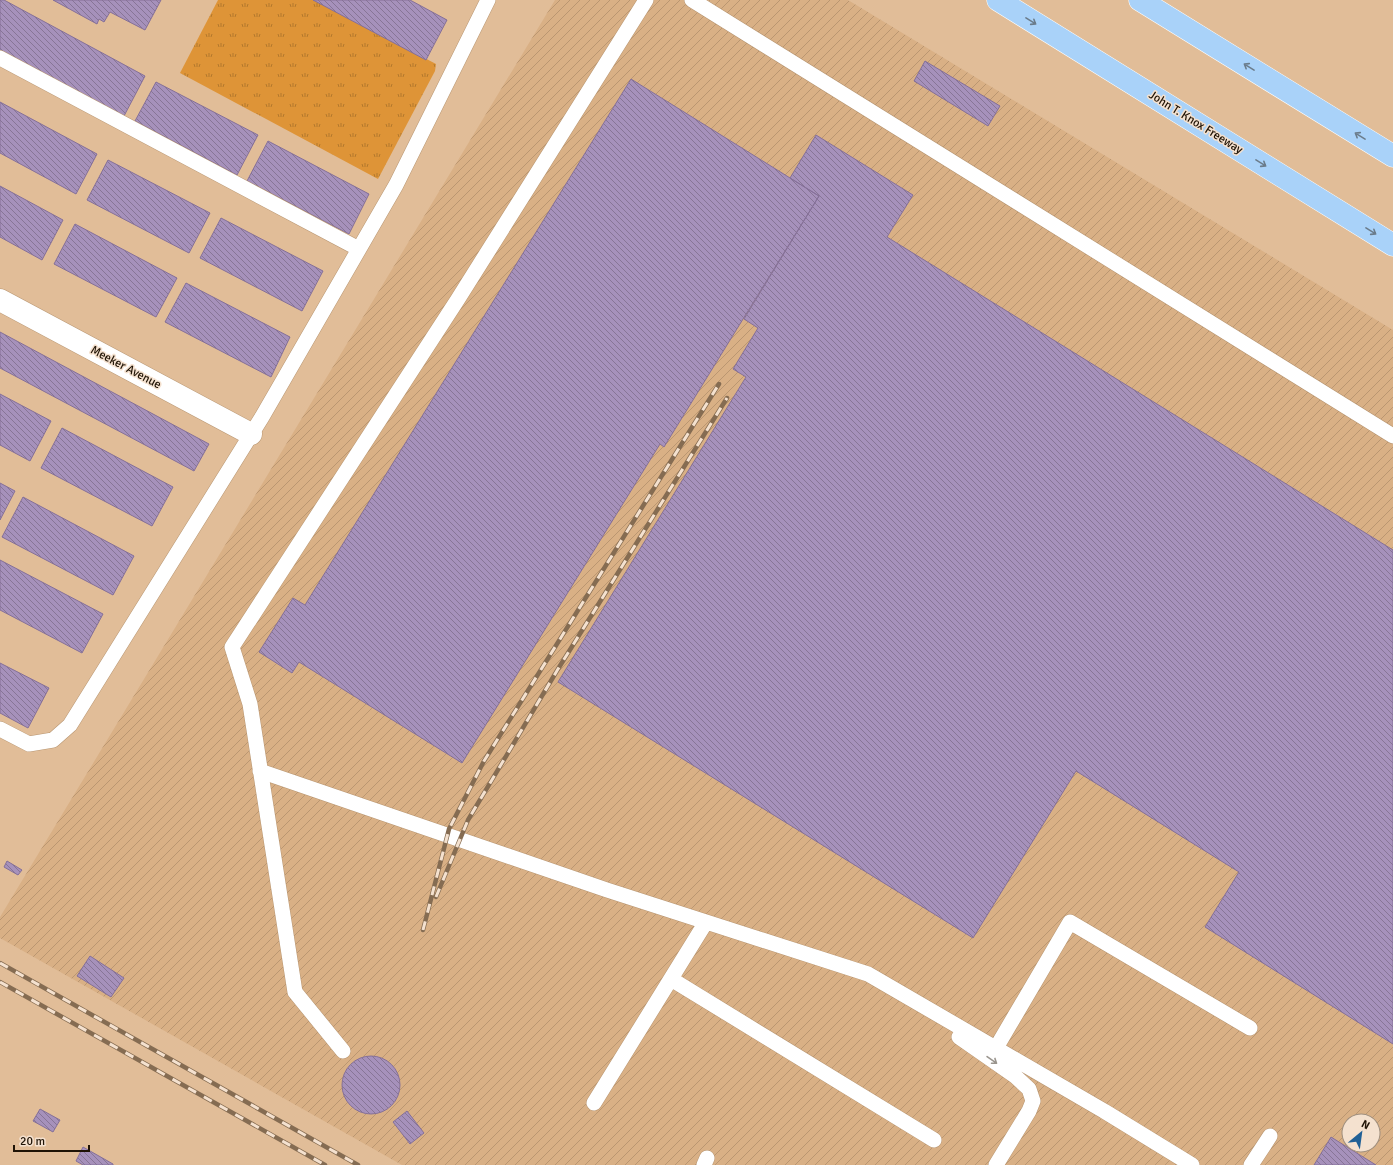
<svg xmlns="http://www.w3.org/2000/svg" width="1393" height="1165" font-family="Signika,sans-serif">
<style>
.industrial{fill:url(#industrial-furrows);fill-rule:evenodd}
.grass{fill:url(#grass-tufts)}
.building{fill:url(#building-back-hatch);stroke:#857098}
.lines{fill:none;stroke-linecap:round;stroke-linejoin:round}
.service-casing{stroke:#b89672;stroke-width:16}
.minor-casing{stroke:#b89672;stroke-width:23}
.motorway-casing{stroke:#fff;stroke-width:23}
.service{stroke:#fff;stroke-width:15}
.minor{stroke:#fff;stroke-width:22}
.motorway{stroke:#a9d2f9;stroke-width:22}
.rail-casing{stroke:#856c52;stroke-width:4.5}
.rail{stroke:#f4e1cf;stroke-width:3;stroke-dasharray:9;stroke-linecap:butt}
.oneway{stroke:#6b7c8b}
.oneway2{stroke:#9a958e}
.labels{text-anchor:middle;stroke-width:3;stroke-linejoin:round;paint-order:stroke}
.street-label{font-size:12px;fill:#1f1305;stroke:#f4e1cf}
</style>
<defs>
<pattern id="industrial-furrows" width="10" height="10" patternUnits="userSpaceOnUse"><rect width="10" height="10" fill="#d9b085"/><path d="M-1 1l2-2M0 10L10 0M9 11l2-2" fill="none" stroke="#ba9671"/></pattern>
<pattern id="grass-tufts" width="24" height="20" patternUnits="userSpaceOnUse"><rect width="24" height="20" fill="#de9437"/><path d="M3 7l-1-3M5 7V3M7 7l1-3M15 17l-1-3M17 17v-4M19 17l1-3" fill="none" stroke="#b3782c"/></pattern>
<pattern id="building-back-hatch" width="6" height="6" patternUnits="userSpaceOnUse"><rect width="6" height="6" fill="#a691bb"/><path d="M-1 5l2 2M0 0l6 6M5-1l2 2" fill="none" stroke="#877596"/></pattern>
</defs>
<rect width="100%" height="100%" fill="#e1bd98"/>
<path class="industrial" d="M555,0H848L1393,330V1165H402L0,938V917ZM1349,1121H1373V1145H1349Z"/>
<path class="grass" d="M218,0H315L436,64L435,71L378,179L180,73Z"/>
<path class="building" d="M0,0H4L145,76L124,116L0,50Z
M53,0H161L145,30L110,12L104,22L99,19L97,24Z
M313,0H410L447,20L426,60Z
M925,61L1000,106L988,126L914,81Z
M631,79L819,196L664,447L660,444L462,763L299,662L292,673L259,652L293,598L305,605Z
M156,82L258,135L237,175L135,121Z
M0,102L97,154L76,194L0,153Z
M816,135L913,195L887,237L1393,550V1044L1205,927L1239,872L1076,771L973,938L558,682L746,377L733,369L758,328L744,319L819,196L790,178Z
M268,141L369,194L349,234L247,181Z
M108,160L210,213L189,253L87,200Z
M0,186L63,220L42,260L0,237Z
M221,218L323,271L302,311L200,258Z
M75,224L177,278L156,317L54,264Z
M186,283L290,337L271,377L165,322Z
M0,332L209,444L194,471L0,368Z
M0,394L51,421L30,461L0,445Z
M62,428L173,487L152,526L41,468Z
M0,483L15,491L0,520Z
M23,497L134,556L113,595L2,537Z
M0,560L103,614L82,653L0,610Z
M0,663L49,688L28,728L0,713Z
M7,861L22,870L18,875L4,867Z
M90,956L124,978L111,997L77,976Z
M342 1085a29 29 0 1 1 58 0a29 29 0 1 1-58 0Z
M40,1109L60,1120L53,1132L33,1121Z
M407,1111L424,1133L410,1144L393,1122Z
M1331,1137L1376,1165H1314Z
M83,1147L113,1164V1165H83L76,1161Z"/>
<g class="lines">
<defs>
<path id="service" d="M692,0L1393,436
M0,58L359,249
M0,729L29,744L53,740L70,725L262,417L396,185L488,0
M260,771L607,890L868,974L1104,1111L1192,1165
M671,979L934,1140
M959,1037L1015,1076L1029,1089L1033,1101L1029,1111L996,1165
M996,1048L1070,922L1250,1028
M343,1051L295,992L250,704L232,647L458,299L646,0
M594,1103L706,922
M704,1165L707,1158
M1251,1165L1270,1136"/>
<path id="minor" d="M0,300L251,434"/>
<path id="motorway" d="M998,0L1393,245
M1140,0L1393,156"/>
</defs>
<use href="#service" class="service-casing"/>
<use href="#minor" class="minor-casing"/>
<use href="#motorway" class="motorway-casing"/>
<use href="#service" class="service"/>
<use href="#minor" class="minor"/>
<use href="#motorway" class="motorway"/>
<defs>
<path id="rail" d="M436,897L468,820L558,669L727,398
M423,930L449,829L484,761L719,384
M0,963L358,1165
M0,982L325,1165"/>
</defs>
<use href="#rail" class="rail-casing"/>
<use href="#rail" class="rail"/>
</g>
<defs><path id="oneway-shaft" d="M-6 0H5M1.5-3L5.5 0L1.5 3" fill="none" stroke-width="1.6" stroke-linecap="round" stroke-linejoin="round"/></defs>
<g class="oneway">
<use href="#oneway-shaft" transform="translate(1031 21) rotate(32)"/>
<use href="#oneway-shaft" transform="translate(1249 67) rotate(-148)"/>
<use href="#oneway-shaft" transform="translate(1360 136) rotate(-148)"/>
<use href="#oneway-shaft" transform="translate(1261 163) rotate(32)"/>
<use href="#oneway-shaft" transform="translate(1371 231) rotate(32)"/>
</g>
<use class="oneway2" href="#oneway-shaft" transform="translate(992 1060) rotate(35)"/>
<g class="labels">
<g class="street-label">
<text transform="translate(1196 122) rotate(32)" y="4">John T. Knox Freeway</text>
<text transform="translate(126 367) rotate(28)" y="4">Meeker Avenue</text>
</g>
</g>
<g transform="translate(1361 1133) rotate(29)"><circle r="19" fill="#f4e1cf" stroke="#9f8f7e"/>
<path d="M0-3L7 15L0 10L-7 15Z" fill="#206096"/>
<text y="-6" font-size="11" font-weight="bold" text-anchor="middle" fill="#1f1305">N</text>
</g>
<path d="M14 1145v6h75v-6" fill="none" stroke="#1f1305" stroke-width="2"/>
<text x="20" y="1145" font-size="12" fill="#1f1305" stroke="#f4e1cf" stroke-width="3" paint-order="stroke">20 m</text>
</svg>
